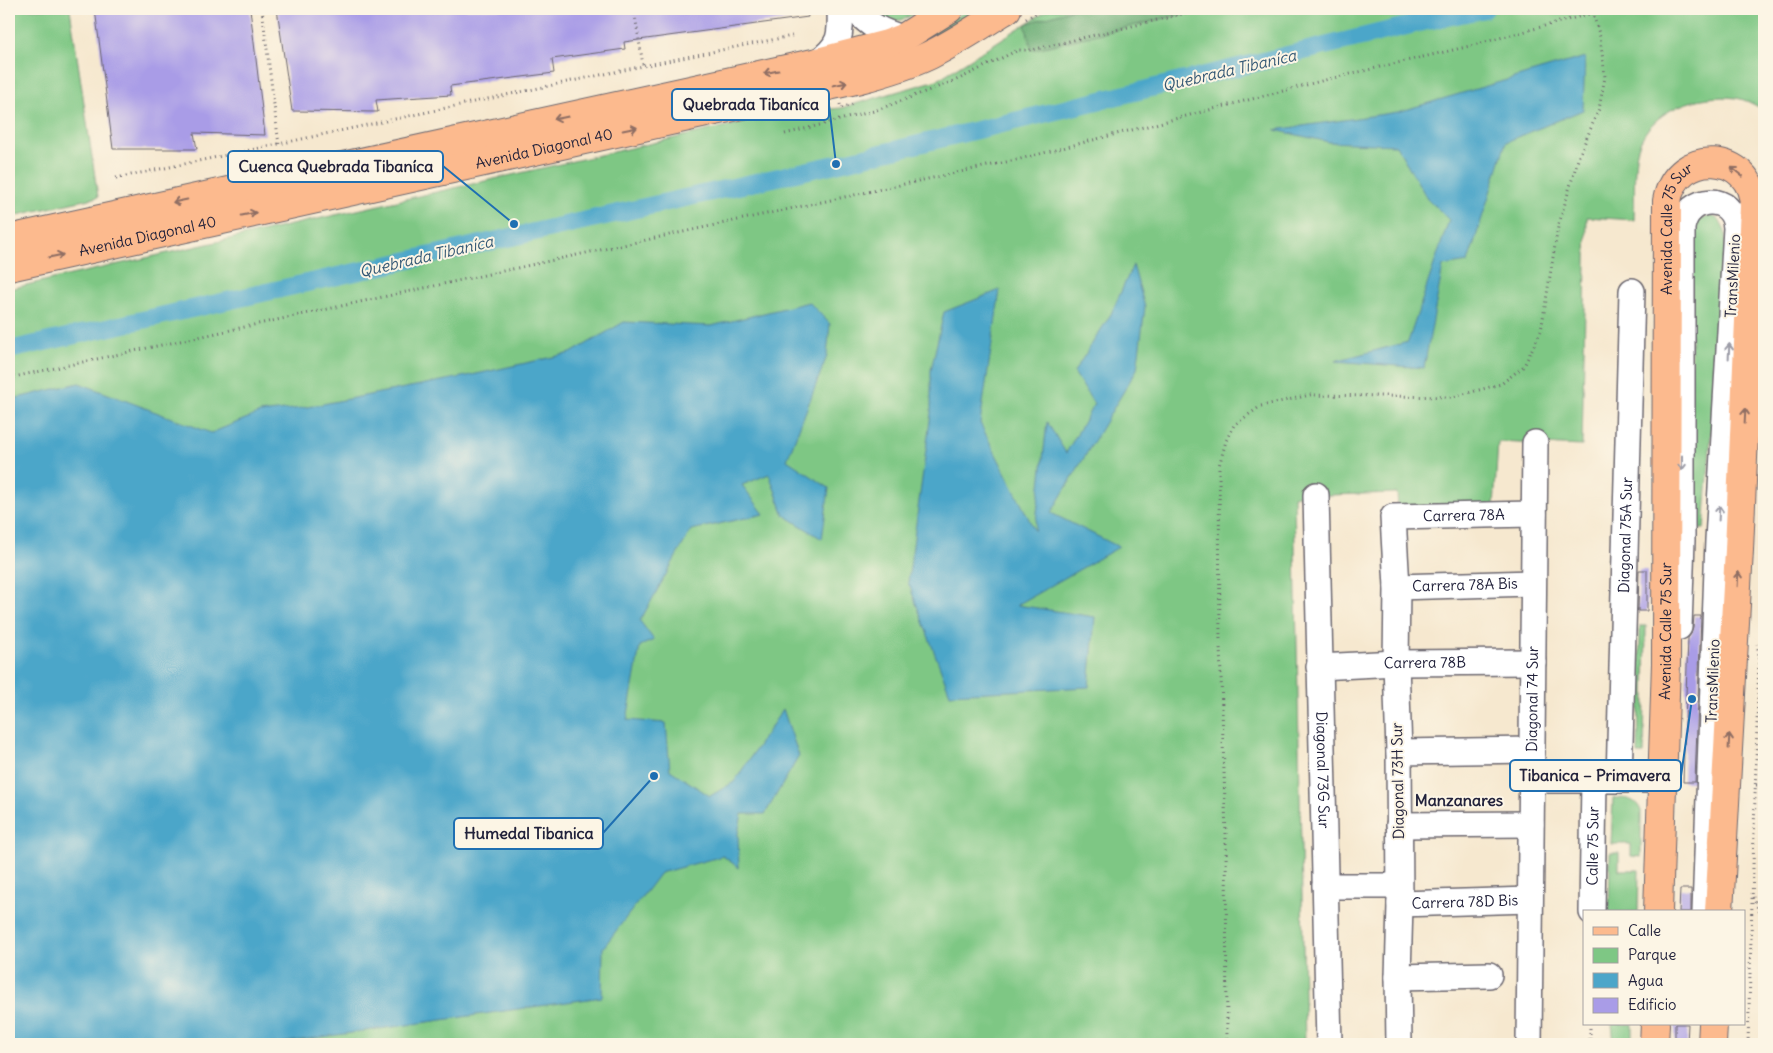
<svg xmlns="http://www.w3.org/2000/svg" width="1773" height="1053" font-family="Delius,sans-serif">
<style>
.green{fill:#7ec784;stroke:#507460}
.forest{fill:#66ac72;stroke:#446756}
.water{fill:#4ca6c9;stroke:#376482}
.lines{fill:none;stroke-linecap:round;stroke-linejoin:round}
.canal{stroke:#4ca6c9;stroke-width:18}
.building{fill:#a99ce7}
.minor-casing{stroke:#6c676f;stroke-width:28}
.major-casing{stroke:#6c676f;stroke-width:30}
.path{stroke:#6c676f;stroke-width:3;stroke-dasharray:1 4;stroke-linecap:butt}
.minor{stroke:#fff;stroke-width:25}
.major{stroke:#fcba8e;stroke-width:28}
.oneway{stroke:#8f6e64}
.oneway2{stroke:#9c9ca7}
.labels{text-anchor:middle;stroke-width:4;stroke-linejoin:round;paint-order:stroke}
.street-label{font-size:15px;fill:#22223b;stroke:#fcf5e5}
.water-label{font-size:16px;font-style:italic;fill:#335774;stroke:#fcf5e5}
.neighbourhood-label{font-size:16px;font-weight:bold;fill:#22223b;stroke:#fcf5e5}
.leader{fill:none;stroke:#1f6fb2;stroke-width:2}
.callout-dot{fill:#1f6fb2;stroke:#fcf5e5;stroke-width:2}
.callout{fill:#fcf5e5;stroke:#1f6fb2;stroke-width:2}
.callout-label{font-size:16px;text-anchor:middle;font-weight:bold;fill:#22223b}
</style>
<rect width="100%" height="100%" fill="#fcf5e5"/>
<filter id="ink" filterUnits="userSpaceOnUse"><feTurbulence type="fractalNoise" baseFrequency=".02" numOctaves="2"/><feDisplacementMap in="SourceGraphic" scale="10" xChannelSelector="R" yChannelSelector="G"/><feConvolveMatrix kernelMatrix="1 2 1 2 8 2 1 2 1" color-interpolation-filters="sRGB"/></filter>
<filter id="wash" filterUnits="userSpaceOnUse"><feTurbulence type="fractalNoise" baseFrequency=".0096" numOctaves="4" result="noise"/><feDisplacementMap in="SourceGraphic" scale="20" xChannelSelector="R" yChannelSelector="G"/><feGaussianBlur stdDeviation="1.12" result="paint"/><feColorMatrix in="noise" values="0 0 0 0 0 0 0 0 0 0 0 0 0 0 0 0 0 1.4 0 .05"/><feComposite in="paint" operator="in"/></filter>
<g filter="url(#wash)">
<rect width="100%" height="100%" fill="#f6e8cf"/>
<path class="green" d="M9,9H70L98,197L9,217Z
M872,9H922C901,22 892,27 872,9Z
M969,9H990L905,58L924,36Z
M1049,9H1764V110C1755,105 1747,100 1736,98C1700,93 1650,109 1638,148C1633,164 1635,201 1634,220L1587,217L1582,446L1498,442L1494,507L1398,508L1397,493L1294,496L1305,1044H9V289L829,103L830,109L841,108L937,80Z
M1711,216C1721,219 1723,225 1726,235L1704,529H1690L1692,228L1699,219Z
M1640,626H1646L1644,754H1638Z
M1613,798C1625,798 1636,798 1641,811V857L1631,856V844H1611Z
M1764,807V909L1762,910Z
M1610,853H1619V870H1639L1638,912H1609Z
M1612,1024H1632V1044H1614Z"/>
<path class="forest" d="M1073,9H1203L1032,50L1025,24Z"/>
<path class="water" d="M1585,57L1583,110L1506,142L1468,262L1443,266L1424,368L1335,361L1408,342L1449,220L1427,198L1396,145L1329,142L1275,130L1398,112Z
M1133,265L1145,307L1137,369L1051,513L1119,547L1017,605L1095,617L1089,687L950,694L908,582L931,413V370L944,312L1000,290L980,423L1035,531L1047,422L1066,453L1094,404L1074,372L1111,314Z
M809,302L830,324L827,356L787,460L829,488L822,539L784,515L769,474L742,485L764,514L691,530L640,621L654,640L640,646L627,720L666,723L670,770L710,796L734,782L783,709L799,756L765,814H742L738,833L739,868L723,856L660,873L603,948L602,997L274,1044H144L137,1038L113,1041L111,1044H9V400L79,383L211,433L260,413L302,408L472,375L571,353L624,322L711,326Z"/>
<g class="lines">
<path class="canal" d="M9,350L836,164L1251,64L1423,22L1485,9"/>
</g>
<g id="blocks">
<path class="building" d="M95,9H250L265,135L194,133L197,149H113Z
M277,9H807L808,17L624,42L625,49L552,59L554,73L450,86L451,95L376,100L378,112L292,111Z
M1639,570H1647V611H1638Z
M1694,616H1701L1695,782H1683L1688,638L1691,634L1693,628Z
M1680,889H1691V912H1679Z
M1675,1024H1688L1687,1044H1675Z"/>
</g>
</g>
<g filter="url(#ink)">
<use href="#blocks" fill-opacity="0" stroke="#6c676f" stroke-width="1"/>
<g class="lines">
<defs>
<g id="minor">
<path d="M854,9C871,26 879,31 903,38"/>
<path d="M818,62C841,45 841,36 840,9"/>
<path id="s1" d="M1316,495L1329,1044"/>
<path id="s2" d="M1397,587L1533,583"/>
<path d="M1679,627L1682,540V228C1687,194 1734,193 1736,228L1718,540L1705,912"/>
<path id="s3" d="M1319,667L1396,663L1533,662"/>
<path d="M1399,752L1532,750"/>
<path d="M1531,780H1662"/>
<path id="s4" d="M1619,780L1632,291"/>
<path d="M1399,825L1531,824"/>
<path d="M1325,886H1399"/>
<path id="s5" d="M1400,904L1530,900"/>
<path id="s6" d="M1592,912L1594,780"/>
<path d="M1398,977L1489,975"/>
<path id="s7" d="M1399,1044L1398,977L1400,904L1399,752L1396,663L1397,587L1393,517L1534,514"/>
<path id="s8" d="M1529,1044L1535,443"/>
</g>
<g id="major">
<path d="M9,239L818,62L887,44L903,38L949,9"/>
<path id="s9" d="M9,267L860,79C883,73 907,66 930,55C956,42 982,25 1007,9"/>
<path id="s10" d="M1658,912L1666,663L1667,201C1677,146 1753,151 1754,206L1739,550L1719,912"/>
<path d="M1654,1044L1655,1024"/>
<path d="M1712,1044L1713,1024"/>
</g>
</defs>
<use href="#minor" class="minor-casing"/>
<use href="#major" class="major-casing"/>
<path class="path" d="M262,9L279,145
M634,9L643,65
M1026,19L1042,9
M840,104L841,108L853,104
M785,134L874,111L959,79L1018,50H1032L1203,9
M116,178C342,132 566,80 792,36
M9,378L1020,159L1329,79L1470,46L1593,13L1619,9
M1756,785H1764
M1753,897L1764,922
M1227,1044L1226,835L1220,646L1219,466L1226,441L1234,425L1261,406L1310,395L1453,397L1501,384L1524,366L1541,331L1558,227L1579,156L1599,109L1605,77L1600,37L1593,13
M1590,1044V1024
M1748,1044L1759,655L1757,644"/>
<use href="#minor" class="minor"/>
<use href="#major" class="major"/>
</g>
<defs><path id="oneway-shaft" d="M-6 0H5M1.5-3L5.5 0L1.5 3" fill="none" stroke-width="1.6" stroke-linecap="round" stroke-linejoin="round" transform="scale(1.25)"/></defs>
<g class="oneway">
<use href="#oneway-shaft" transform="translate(771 72) rotate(168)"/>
<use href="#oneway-shaft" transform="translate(840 84) rotate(-12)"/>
<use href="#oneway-shaft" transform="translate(561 118) rotate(168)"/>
<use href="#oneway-shaft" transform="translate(630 129) rotate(-12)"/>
<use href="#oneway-shaft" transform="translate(1737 172) rotate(-141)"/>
<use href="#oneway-shaft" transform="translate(180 201) rotate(168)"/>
<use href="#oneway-shaft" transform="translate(249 214) rotate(-12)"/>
<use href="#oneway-shaft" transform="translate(56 256) rotate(-12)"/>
<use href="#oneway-shaft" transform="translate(1745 416) rotate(-87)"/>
<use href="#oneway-shaft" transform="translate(1738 579) rotate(-87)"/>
<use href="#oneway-shaft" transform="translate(1729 741) rotate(-87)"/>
</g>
<g class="oneway2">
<use href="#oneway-shaft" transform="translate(1729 351) rotate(-87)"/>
<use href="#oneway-shaft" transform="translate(1682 463) rotate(90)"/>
<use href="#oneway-shaft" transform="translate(1719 513) rotate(-87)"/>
</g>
</g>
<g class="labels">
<g class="street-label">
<text dy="5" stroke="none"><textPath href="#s9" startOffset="548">Avenida Diagonal 40</textPath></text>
<text dy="5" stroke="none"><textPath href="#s10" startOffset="686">Avenida Calle 75 Sur</textPath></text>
<text dy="5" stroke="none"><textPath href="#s9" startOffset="142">Avenida Diagonal 40</textPath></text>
<text transform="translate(1733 276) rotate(-87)" y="5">TransMilenio</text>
<text dy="5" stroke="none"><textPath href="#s7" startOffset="598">Carrera 78A</textPath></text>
<text dy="5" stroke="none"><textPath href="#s4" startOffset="245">Diagonal 75A Sur</textPath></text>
<text dy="5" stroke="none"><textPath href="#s2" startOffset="68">Carrera 78A Bis</textPath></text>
<text dy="5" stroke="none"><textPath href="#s10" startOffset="281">Avenida Calle 75 Sur</textPath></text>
<text dy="5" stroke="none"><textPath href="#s3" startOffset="106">Carrera 78B</textPath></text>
<text transform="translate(1713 681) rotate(-88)" y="5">TransMilenio</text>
<text dy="5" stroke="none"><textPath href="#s8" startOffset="345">Diagonal 74 Sur</textPath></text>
<text dy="5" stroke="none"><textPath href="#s1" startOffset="275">Diagonal 73G Sur</textPath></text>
<text transform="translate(1398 781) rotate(-91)" y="5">Diagonal 73H Sur</text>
<text dy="5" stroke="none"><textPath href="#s6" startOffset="66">Calle 75 Sur</textPath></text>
<text dy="5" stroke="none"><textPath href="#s5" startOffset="65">Carrera 78D Bis</textPath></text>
</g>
<g class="water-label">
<text transform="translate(1229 70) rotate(-13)" y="6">Quebrada Tibaníca</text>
<text transform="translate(426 256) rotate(-13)" y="6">Quebrada Tibaníca</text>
</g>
<g class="neighbourhood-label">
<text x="1459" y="806">Manzanares</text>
</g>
</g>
<path class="leader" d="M836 164L829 105M514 224L443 166M1692 699L1681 776M654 776L603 833"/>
<g class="callout-dot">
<circle cx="836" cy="164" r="5"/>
<circle cx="514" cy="224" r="5"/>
<circle cx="1692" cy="699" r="5"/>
<circle cx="654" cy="776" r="5"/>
</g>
<g class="callout">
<rect x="672" y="89" width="157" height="31" rx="5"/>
<rect x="228" y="151" width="215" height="31" rx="5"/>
<rect x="1510" y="760" width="171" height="31" rx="5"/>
<rect x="454" y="818" width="149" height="31" rx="5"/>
</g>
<g class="callout-label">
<text x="751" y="110">Quebrada Tibaníca</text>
<text x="336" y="172">Cuenca Quebrada Tibaníca</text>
<text x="1595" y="781">Tibanica – Primavera</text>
<text x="529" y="839">Humedal Tibanica</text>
</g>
<rect width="1773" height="1053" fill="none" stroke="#fcf5e5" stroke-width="30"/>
<rect x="1583" y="910" width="162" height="115" fill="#fcf5e5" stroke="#a5a1a1"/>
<rect x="1593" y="927" width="25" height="8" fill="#fcba8e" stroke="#a5a1a1"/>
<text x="1628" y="936" font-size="15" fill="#22223b">Calle</text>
<rect x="1593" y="948" width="25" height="15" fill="#7ec784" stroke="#a5a1a1"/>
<text x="1628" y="960" font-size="15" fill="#22223b">Parque</text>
<rect x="1593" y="973" width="25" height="15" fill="#4ca6c9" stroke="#a5a1a1"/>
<text x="1628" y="986" font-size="15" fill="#22223b">Agua</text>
<rect x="1593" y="998" width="25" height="15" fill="#a99ce7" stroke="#a5a1a1"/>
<text x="1628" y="1010" font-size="15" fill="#22223b">Edificio</text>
</svg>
